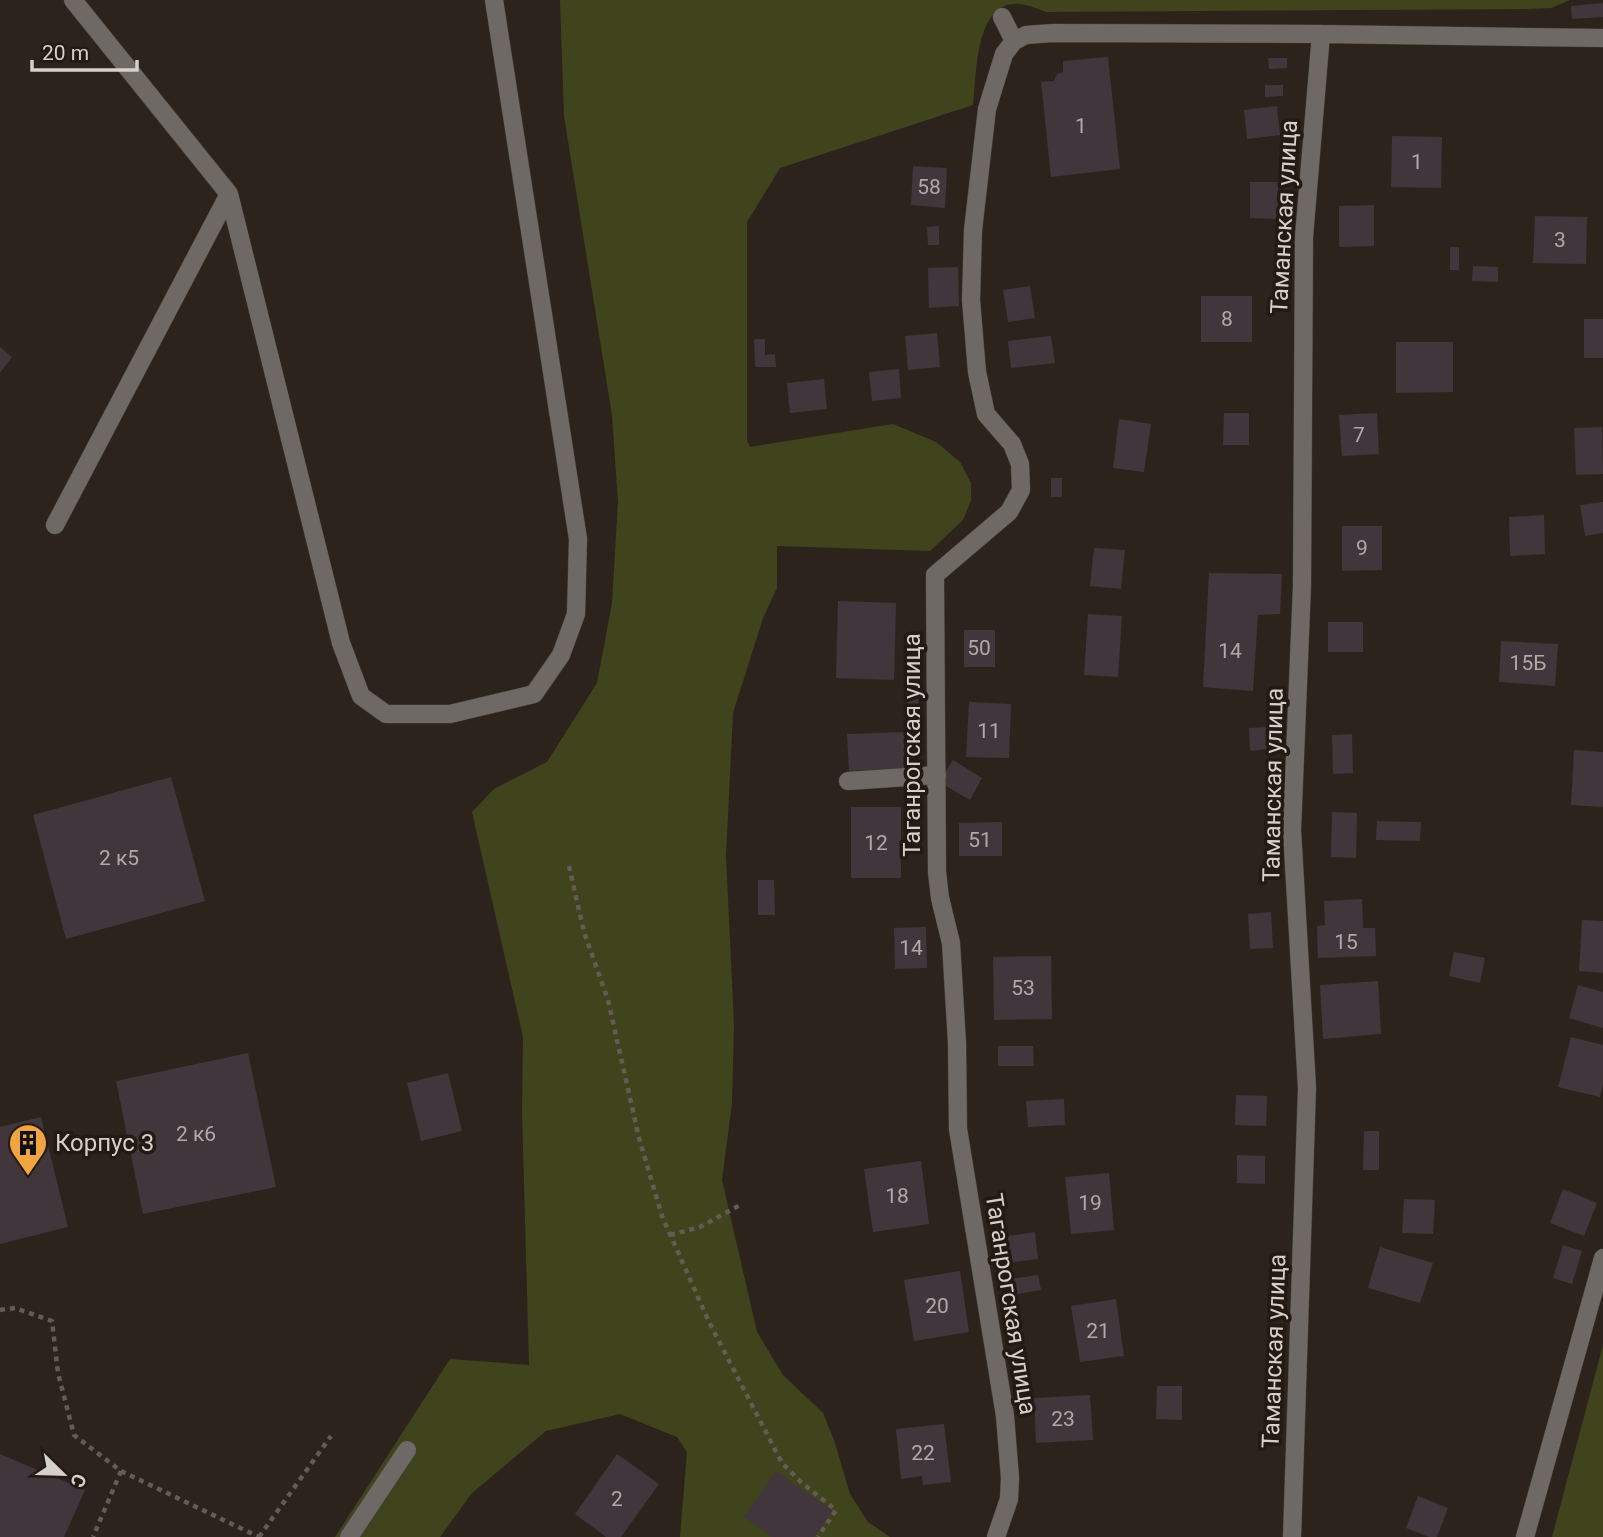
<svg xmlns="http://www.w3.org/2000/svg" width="1603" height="1537" font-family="Roboto,sans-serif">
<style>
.green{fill:#40441c}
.building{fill:#41363c}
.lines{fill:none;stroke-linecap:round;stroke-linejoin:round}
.minor-casing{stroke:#474038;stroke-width:19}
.path{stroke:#635b54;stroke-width:4.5;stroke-dasharray:5 5;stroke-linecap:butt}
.minor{stroke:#6e6965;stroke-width:18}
.labels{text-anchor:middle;stroke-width:7;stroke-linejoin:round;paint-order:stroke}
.number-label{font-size:21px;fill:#b0aaa7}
.street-label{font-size:24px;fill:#d5d0cb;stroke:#221a13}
.poi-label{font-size:24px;fill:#d5d0cb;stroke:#221a13;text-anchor:start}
</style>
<rect width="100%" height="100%" fill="#2c241c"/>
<path class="green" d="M560,0H1570L1551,8L1528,9L1047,12C1038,9 1029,5 1020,4C974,0 977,75 973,105L780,168L747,222V440L750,447L893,424L936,442L960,462L971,483V500L963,520L930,551L777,546V588L763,618L733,713L726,856L734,1025L732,1103L722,1180L757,1332L783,1375L823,1413L834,1440L850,1494L868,1522L890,1537H680L687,1452L677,1437L620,1414L546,1431L472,1493L440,1537H335L450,1359L529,1365L522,1110L523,1037L472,812L494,789L547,762L597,683L612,603L618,502L612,415L564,116Z
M1603,1345V1537H1552Z"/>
<path class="building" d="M1603,3V17L1572,19L1571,6Z
M1108,57L1120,169L1051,177L1041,82L1054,81L1057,74L1063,72V61Z
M1268,58H1287V68L1269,69Z
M1265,85H1283V96L1265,97Z
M1277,106L1280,135L1247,139L1244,110Z
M1392,136L1442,137L1441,188L1391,187Z
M913,166L947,168L945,208L911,205Z
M1250,182H1278V219L1250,218Z
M1374,205V246L1339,247V206Z
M1535,216L1587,217L1586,264L1533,263Z
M939,226V245H928L927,227Z
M1450,247H1459V270H1450Z
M1473,266L1498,267V282L1472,281Z
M958,267L959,306L929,308L928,268Z
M1030,286L1035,318L1008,322L1003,290Z
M1201,296H1252V342H1201Z
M1584,319H1603V358H1584Z
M937,333L940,367L908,370L905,336Z
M1051,336L1055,363L1011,368L1008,341Z
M754,339H765V355L775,354L776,367H755Z
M1396,342H1453V392L1396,393Z
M0,347L12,357L0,373Z
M899,369L901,398L872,401L869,372Z
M824,379L827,409L790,413L787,383Z
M1224,413H1249V445H1223Z
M1377,413L1379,454L1342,456L1339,415Z
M1119,419L1151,424L1144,472L1113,468Z
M1602,427L1603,474L1576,475L1574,428Z
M1051,478H1062V497H1051Z
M1603,502V533L1585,536L1580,505Z
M1544,515L1545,554L1510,556L1509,517Z
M1342,526H1382V570L1342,571Z
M1094,548L1125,550L1121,589L1090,586Z
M1209,573L1282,574L1280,614L1258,615L1253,691L1203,687Z
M838,601L896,603L894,680L836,678Z
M1088,614L1122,616L1118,677L1084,675Z
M1328,622H1363V652H1328Z
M964,630H995V667H964Z
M1501,641L1558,644L1555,686L1499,682Z
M907,691H918V719H907Z
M969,702L1011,704L1009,758L966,757Z
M1267,727L1268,749L1250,751L1249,728Z
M904,732L905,769L849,771L847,734Z
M1352,734L1353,773L1333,774L1332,735Z
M1574,750L1603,752V807L1571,805Z
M953,760L982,778L970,800L939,782Z
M171,777L205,901L66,939L33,815Z
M851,807H901V878H851Z
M1332,812L1357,813L1356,858L1331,857Z
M1377,821L1421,822L1420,841L1376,840Z
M1002,822V856H959V823Z
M758,880H774L775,915H758Z
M1362,899L1363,928H1375L1376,956L1318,958L1317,926L1325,925L1324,901Z
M1271,912L1273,948L1250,949L1248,914Z
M1582,920L1603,921V973L1579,971Z
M926,927L927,968L895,969L894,928Z
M1454,952L1485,958L1480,983L1449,976Z
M1051,956L1052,1019L994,1020L993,957Z
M1378,981L1381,1034L1323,1039L1320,985Z
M1578,985L1603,992V1028L1569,1018Z
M1571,1037L1603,1045V1084L1600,1097L1558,1087Z
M998,1046H1033L1034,1066H998Z
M248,1053L276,1187L143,1214L116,1081Z
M448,1073L462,1131L421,1141L407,1083Z
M1236,1095L1267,1096L1266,1126L1235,1125Z
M1064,1099L1065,1125L1028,1127L1026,1101Z
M41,1117L68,1227L0,1244V1127Z
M1364,1131H1379V1170H1363Z
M1237,1155L1265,1156V1184L1237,1183Z
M921,1161L929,1224L873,1232L864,1169Z
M1109,1173L1114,1230L1071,1234L1065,1177Z
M1563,1189L1597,1203L1584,1236L1550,1223Z
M1404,1199L1435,1200L1433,1234L1402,1233Z
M1035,1232L1038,1259L1005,1263L1002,1237Z
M1563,1245L1582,1251L1572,1284L1553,1278Z
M1380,1247L1433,1263L1420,1303L1368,1288Z
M960,1271L969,1332L914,1341L904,1280Z
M1038,1275L1041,1290L1012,1295L1010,1279Z
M1116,1299L1124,1356L1080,1362L1071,1306Z
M1157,1386H1182V1420L1156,1419Z
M1090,1395L1093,1440L1036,1443L1034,1398Z
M944,1424L951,1482L923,1485L922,1476L901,1479L896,1429Z
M0,1454L85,1490L64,1537H0Z
M617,1454L659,1484L621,1537H606L575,1514Z
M776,1471L833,1511L814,1537H772L744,1517Z
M1418,1496L1448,1508L1437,1537H1429L1406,1528Z"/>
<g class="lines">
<defs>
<path id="minor" d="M73,0L229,194L341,643L361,696L386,714H450L534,694L561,655L576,614L578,539L494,0
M1002,17L1014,41
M55,525L229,194
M848,781L937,775
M349,1537L407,1450
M996,1537L1009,1499L1010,1478L1005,1416L958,1129L957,1043L951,943L940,898L937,872L935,575L1009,512L1021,490L1020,464L1012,444L986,414L977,372L971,300L973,230L987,109L1004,54L1014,41L1026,35L1053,33L1321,34L1603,38
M1292,1537L1307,1088L1292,830L1302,585L1304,237L1321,34
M1525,1537L1603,1258"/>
</defs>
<use href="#minor" class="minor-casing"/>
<path class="path" d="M569,866L584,932L608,1000L639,1138L662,1216L709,1322L782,1463L802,1483L836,1510L818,1537
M670,1235L700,1227L742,1204
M0,1310L15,1308L52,1321L58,1373L74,1435L121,1471L93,1537
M121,1471L259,1537
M259,1537L331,1436"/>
<use href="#minor" class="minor"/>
</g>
<defs>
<symbol id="building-pin" viewBox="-11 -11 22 30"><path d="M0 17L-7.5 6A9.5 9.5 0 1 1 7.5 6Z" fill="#f1a540" stroke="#221a13"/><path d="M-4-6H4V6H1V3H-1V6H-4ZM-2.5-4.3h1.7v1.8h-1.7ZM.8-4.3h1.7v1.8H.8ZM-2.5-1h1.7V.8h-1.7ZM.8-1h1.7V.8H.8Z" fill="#111"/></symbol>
</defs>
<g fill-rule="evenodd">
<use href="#building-pin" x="6" y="1121" width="44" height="60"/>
</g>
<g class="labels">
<g class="number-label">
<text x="1081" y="133">1</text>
<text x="1417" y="169">1</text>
<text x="929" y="194">58</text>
<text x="1560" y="247">3</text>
<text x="1227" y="326">8</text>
<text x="1359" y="442">7</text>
<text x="1362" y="555">9</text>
<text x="979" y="655">50</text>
<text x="1230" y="658">14</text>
<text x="1528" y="670">15Б</text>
<text x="989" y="738">11</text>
<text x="980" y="847">51</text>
<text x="876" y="850">12</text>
<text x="119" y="865">2 к5</text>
<text x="1346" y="949">15</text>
<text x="911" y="955">14</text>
<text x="1023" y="995">53</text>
<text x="196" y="1141">2 к6</text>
<text x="897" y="1203">18</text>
<text x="1090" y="1210">19</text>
<text x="937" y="1313">20</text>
<text x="1098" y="1338">21</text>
<text x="1063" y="1426">23</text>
<text x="923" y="1460">22</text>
<text x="617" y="1506">2</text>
</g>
<g class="street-label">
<text transform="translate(1284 217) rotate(-87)" y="8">Таманская улица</text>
<text transform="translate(912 745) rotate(-90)" y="8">Таганрогская улица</text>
<text transform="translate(1273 785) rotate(-89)" y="8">Таманская улица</text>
<text transform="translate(1011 1304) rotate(81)" y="8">Таганрогская улица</text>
<text transform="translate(1274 1351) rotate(-88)" y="8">Таманская улица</text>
</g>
<g class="poi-label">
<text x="55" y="1151">Корпус 3</text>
</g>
</g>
<g transform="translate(63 1474) rotate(113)" stroke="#221a13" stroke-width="5" paint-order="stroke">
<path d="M0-5L12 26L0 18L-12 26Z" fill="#d5d0cb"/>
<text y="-10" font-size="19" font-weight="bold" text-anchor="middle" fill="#d5d0cb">С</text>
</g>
<path d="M32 60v10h105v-10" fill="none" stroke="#d5d0cb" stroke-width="3.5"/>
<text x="42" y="60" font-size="21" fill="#d5d0cb" stroke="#221a13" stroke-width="5" paint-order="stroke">20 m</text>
</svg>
